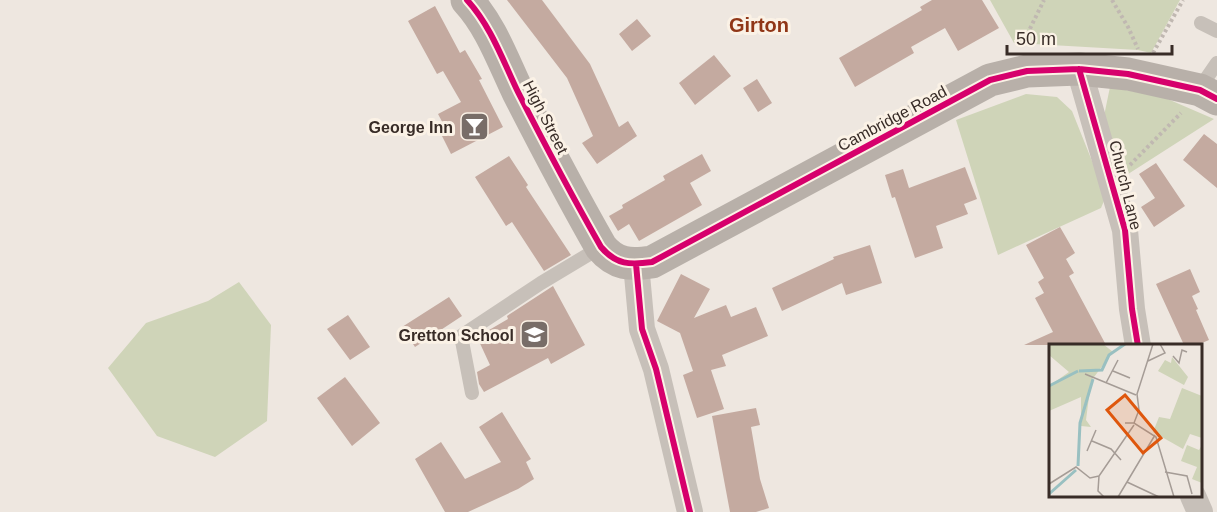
<svg xmlns="http://www.w3.org/2000/svg" width="1217" height="512" font-family="Helvetica,sans-serif">
<style>
.green{fill:#cfd4b8}
.building{fill:#c4aaa0}
.lines{fill:none;stroke-linecap:round;stroke-linejoin:round}
.path{stroke:#c0b8b1;stroke-width:4;stroke-dasharray:3 3;stroke-linecap:butt}
.lane{stroke:#c7c0b9;stroke-width:14}
.street{stroke:#c7c0b9;stroke-width:26}
.secondary{stroke:#b8b0a9;stroke-width:33}
.cycleway-casing{stroke:#fbf2e6;stroke-width:10}
.cycleway{stroke:#d6006c;stroke-width:6}
.labels{text-anchor:middle;stroke-width:6;stroke-linejoin:round;paint-order:stroke}
.street-label{font-size:16px;fill:#382c27;stroke:#fbf2e6}
.poi-label{font-size:16px;font-weight:bold;fill:#382c27;stroke:#fbf2e6;text-anchor:end}
.quarter-label{font-size:20px;font-weight:bold;fill:#903617;stroke:#fbf2e6}
.inset-river{fill:none;stroke:#99c0c1;stroke-width:3}
.inset-road{fill:none;stroke:#a59c96;stroke-width:1.5}
.view{fill:#df570d;fill-opacity:0.15;stroke:#df570d;stroke-width:3}
.inset-edge{fill:none;stroke:#382c27;stroke-width:3}
</style>
<rect width="100%" height="100%" fill="#eee7e0"/>
<path class="green" d="M990,0H1180L1151,53L1138,50L1014,43Z
M1110,87L1163,97L1214,119L1125,176L1104,116Z
M1026,94L1057,97L1072,111L1106,196L1101,208L998,255L956,120Z
M239,282L271,325L267,421L215,457L157,436L108,368L146,323L208,301Z"/>
<path class="building" d="M507,0H542L590,64L619,127L628,121L637,136L597,164L582,143L593,136L567,78Z
M932,0H982L999,28L958,51L945,28L911,47L914,53L855,87L839,58L922,10L920,7Z
M435,6L460,53L465,50L482,79L479,80L503,127L451,154L441,134L447,131L438,114L461,102L443,71L437,74L408,21Z
M637,19L651,36L632,51L619,34Z
M714,55L731,76L695,105L679,83Z
M757,79L772,103L758,112L743,88Z
M1204,134L1217,144V188L1183,160Z
M702,154L711,171L690,183L702,205L639,241L629,224L618,231L609,216L623,208L622,205L665,180L663,176Z
M509,156L528,185L526,187L571,255L544,271L512,222L506,226L475,177Z
M1156,163L1185,206L1154,227L1141,207L1155,198L1139,174Z
M965,167L977,199L964,204L968,214L936,226L943,248L915,258L895,197L892,198L885,175L903,169L909,188Z
M1060,227L1075,253L1066,259L1074,273L1069,276L1106,345H1024L1053,332L1035,298L1044,293L1038,282L1044,278L1026,245Z
M870,245L882,283L846,295L842,283L782,311L772,288L834,259L833,257Z
M1190,269L1200,292L1192,296L1198,309L1196,310L1209,340L1197,345H1184L1156,284Z
M681,274L710,289L694,318L726,305L731,317L756,307L768,336L722,355L726,366L711,370L724,409L697,418L683,375L693,371L680,333L657,321Z
M553,286L585,345L551,364L548,358L484,392L479,384L477,372L490,365L477,337L508,319L507,316Z
M449,297L462,316L415,347L402,327Z
M348,315L370,347L350,360L327,329Z
M345,377L380,423L352,446L317,398Z
M756,408L760,425L751,427L760,479L769,508L756,512H730L712,416Z
M502,412L531,459L526,462L534,479L518,489L468,512H445L415,459L441,442L465,479L501,462L479,427Z"/>
<g class="lines">
<path class="path" d="M1112,0L1128,27L1138,49
M1022,45L1044,0
M1153,53L1183,0
M1130,165L1181,113"/>
<path class="lane" d="M1201,23L1217,31
M1200,90L1206,79L1217,63
M472,393L461,336L541,283L601,247"/>
<path class="street" d="M1079,69L1125,230L1132,309L1138,346
M636,264L642,329L656,369L690,512
M1193,496L1200,512"/>
<path class="secondary" d="M467,0C491,26 503,61 518,92C545,145 572,196 601,247C616,265 630,265 652,262L990,80L1027,71L1079,69L1128,74L1200,90L1217,99"/>
<defs>
<path id="cycleway" d="M467,0C491,26 503,61 518,92C545,145 572,196 601,247C616,265 630,265 652,262L990,80L1027,71L1079,69L1128,74L1200,90L1217,99
M1079,69L1125,230L1132,309L1138,346
M636,264L642,329L656,369L690,512"/>
</defs>
<use href="#cycleway" class="cycleway-casing"/>
<use href="#cycleway" class="cycleway"/>
</g>
<defs>
<symbol id="bar-square" viewBox="-11 -11 22 22"><rect x="-9" y="-9" width="18" height="18" rx="4" fill="#786d68" stroke="#fbf2e6"/><path d="M-6-5H6L.8 .8V4.5H3.5V6h-7V4.5H-.8V.8Z" fill="#fff"/></symbol>
<symbol id="school-square" viewBox="-11 -11 22 22"><rect x="-9" y="-9" width="18" height="18" rx="4" fill="#786d68" stroke="#fbf2e6"/><path d="M0-5L7-2L0 1L-7-2ZM-4 1L0 2.5L4 1V4Q0 6-4 4Z" fill="#fff"/></symbol>
</defs>
<g fill-rule="evenodd">
<use href="#bar-square" x="458" y="110" width="33" height="33"/>
<use href="#school-square" x="518" y="318" width="33" height="33"/>
</g>
<g class="labels">
<g class="street-label">
<text transform="translate(546 117) rotate(63)" y="6">High Street</text>
<text transform="translate(892 118) rotate(-28)" y="6">Cambridge Road</text>
<text transform="translate(1126 185) rotate(76)" y="6">Church Lane</text>
</g>
<g class="poi-label">
<text x="453" y="133">George Inn</text>
<text x="514" y="341">Gretton School</text>
</g>
<g class="quarter-label">
<text x="759" y="32">Girton</text>
</g>
</g>
<g transform="translate(1049 344)">
<rect width="153" height="153" fill="#eee7e0"/>
<path d="M0,0H54L64,8L42,37L37,76L42,83L32,82V53L0,67V42L20,28L0,11ZM123,13L139,33L135,41L109,27L116,16L122,19ZM133,44L153,52V94L141,90L134,105L104,88L110,73L121,75ZM138,101L150,106L153,101V139L143,135L148,123L132,117Z" fill="#cfd4b8"/>
<path class="inset-river" d="M30,27L53,26L60,11L76,0M0,42L29,27M29,122L31,79L44,35M0,150L27,126"/>
<path class="inset-road" d="M124,12L130,19L133,6L138,8M99,17L116,9L111,0M64,27L81,34M36,30L87,51M57,39L69,16M76,79H85L107,93L125,153M85,79L90,66L88,50L104,0M43,97L62,105L72,116M38,107L47,86M116,128L138,132L143,150M78,138L110,153M0,140L27,123L41,134L50,132M55,153L49,147L50,132L85,81M69,153L106,91"/>
<path class="view" d="M76,51L112,94L94,109L58,66Z"/>
<rect width="153" height="153" class="inset-edge"/>
</g>
<path d="M1007 45v9h165v-9" fill="none" stroke="#382c27" stroke-width="3"/>
<text x="1016" y="45" font-size="18" fill="#382c27" stroke="#fbf2e6" stroke-width="4.5" paint-order="stroke">50 m</text>
</svg>
